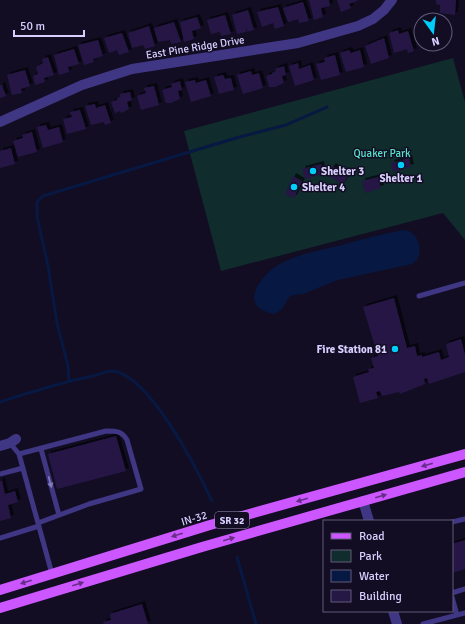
<svg xmlns="http://www.w3.org/2000/svg" width="465" height="624" font-family="Signika,sans-serif">
<style>
.green{fill:#102c2d}
.water{fill:#071842}
.lines{fill:none;stroke-linecap:round;stroke-linejoin:round}
.stream{stroke:#071842;stroke-width:3}
.building{fill:#251845;filter:url(#shadow)}
.service{stroke:#3f3684;stroke-width:5}
.minor{stroke:#3f3684;stroke-width:10}
.primary{stroke:#cc56ff;stroke-width:10}
.oneway{fill:#662e86}
.oneway2{fill:#847bbb}
.poi-dot{fill:#00cefa;stroke:#120d23;stroke-width:1.5}
.labels{text-anchor:middle;stroke-width:3;stroke-linejoin:round;paint-order:stroke}
.shield{fill:#120d23;stroke:#9d95bd;stroke-width:1}
.shield-label{font-size:10px;font-weight:bold;fill:#d8cfff}
.street-label{font-size:11px;fill:#d8cfff;stroke:#120d23}
.park-label{font-size:11px;fill:#56e4cb;stroke:#120d23}
.poi-label{font-size:11px;font-weight:bold;fill:#d8cfff;stroke:#120d23;text-anchor:start}
</style>
<defs>
<filter id="shadow"><feDropShadow dx="3" dy="-3" stdDeviation="0" flood-color="#0009"/></filter>
</defs>
<rect width="100%" height="100%" fill="#120d23"/>
<path class="green" d="M453,58L465,102V240L443,213L221,271L184,131Z"/>
<path class="water" d="M405,230C419,231 426,257 412,264L338,280L303,294L293,295L289,297L282,309L275,314C238,309 258,277 278,265C297,254 321,250 342,245C363,239 384,233 405,230Z"/>
<g class="lines">
<path class="stream" d="M69,380L68,366L57,323L48,266L37,217V202L43,196L236,138L286,125L327,107
M0,402C31,392 62,382 93,376C101,375 105,370 113,371C150,376 197,469 212,501
M237,557L256,624"/>
</g>
<path class="building" d="M309,0H329L330,6L321,8L323,17L314,20Z
M337,0H359L349,4L351,8L341,12Z
M436,0H456L455,15L440,13V5L436,4Z
M303,2L309,21L299,23L298,19L288,22L283,8Z
M278,7L284,26L275,29L273,23L262,27L257,12Z
M248,10L254,30L247,32L246,27V32L237,34L232,15Z
M225,15L231,34L221,36L220,32L211,34L207,20Z
M197,17L201,28L192,31L194,39L184,42L180,22Z
M174,22L181,42L171,44L170,40L158,42L154,28Z
M149,26L155,46L145,49L143,45L132,48L128,33Z
M421,26V39L416,31Z
M398,30L399,34L408,31L414,51L408,53L407,49L394,53L389,33Z
M122,33L129,52L119,55L117,50L109,53L104,38Z
M384,38L389,58L371,64L365,46Z
M98,40L103,56L93,59L94,62L84,65L78,45Z
M74,49L79,64L68,67L69,72L59,75L54,55Z
M349,50L351,53L360,50L364,67L346,72L340,53Z
M335,55L340,75L321,80L316,64L325,62L324,58Z
M48,57L54,75L44,78L45,82L35,85L33,76L38,74L36,67L43,63L42,59Z
M298,63L299,69L310,65L314,80L295,86L289,66Z
M284,66L286,75L282,76L284,83L275,87H269L266,76L272,74V73L276,71L275,69Z
M25,70L30,86L21,89L22,93L12,95L7,75Z
M251,71L252,75L259,73L263,88L243,94L237,75Z
M223,75L225,79L231,78L234,90L219,94L214,77Z
M195,80L196,83L206,80L211,96L191,102L185,82Z
M180,81L182,90L178,91L180,99L171,103H166L162,90L172,87L171,84Z
M0,85H2L6,96L0,98Z
M154,86L159,105L141,110L137,96L146,93L144,88Z
M130,92L132,100L127,102L129,109L121,113L120,111L115,113L111,102L117,100V98L120,97V94Z
M95,104L96,108L105,105L111,123L105,125L104,122L91,125L85,106Z
M80,110L86,129L67,134L63,119L72,117L70,112Z
M46,125L48,130L59,127L63,142L43,148L37,127Z
M32,132L37,152L18,157L13,141L23,138L22,135Z
M11,148L15,164L0,168V151Z
M409,158L411,167L393,172L391,163Z
M321,164L323,174L305,179L302,169Z
M333,166L348,177L342,185L327,174Z
M293,176L302,181L294,198L285,194Z
M378,177L381,188L365,193L362,181Z
M394,298L407,348L415,346L417,356L422,355V357L439,352L441,360L449,357L446,344L461,339L465,355V372L429,384L427,378L424,379L425,384L400,394L399,392L382,396L380,391L376,392L378,398L360,403L353,377L369,372L368,369L374,368L371,358L378,356L363,307Z
M116,436L126,471L57,489L48,454Z
M0,481H2L5,494L15,491L18,502L8,505L11,518L0,521Z
M465,540V569L452,573V544Z
M142,604L148,624H104L103,622L111,620L110,614Z"/>
<g class="lines">
<path class="service" d="M419,296L465,283
M10,443L19,454L52,574
M41,449L59,515
M19,454L106,431C116,431 122,431 127,440L141,489L89,504L38,523
M0,474L23,468
M452,522L465,519
M0,538L39,526
M452,593L465,589
M452,597L457,615
M423,624L465,613"/>
<path class="minor" d="M0,122L82,85L132,69L298,43L358,26L373,19L384,10L392,0
M0,446L10,443L16,439
M363,501L369,521
M393,611L397,624"/>
<path class="primary" d="M0,590L210,525L465,454
M0,608L202,547L465,472"/>
</g>
<defs><path id="oneway-solid" d="M-6-.8H1V-3.2L6.5 0L1 3.2V.8H-6Z"/></defs>
<g class="oneway">
<use href="#oneway-solid" transform="translate(427 465) rotate(164)"/>
<use href="#oneway-solid" transform="translate(381 496) rotate(-16)"/>
<use href="#oneway-solid" transform="translate(302 500) rotate(164)"/>
<use href="#oneway-solid" transform="translate(177 535) rotate(163)"/>
<use href="#oneway-solid" transform="translate(229 539) rotate(-16)"/>
<use href="#oneway-solid" transform="translate(26 582) rotate(163)"/>
<use href="#oneway-solid" transform="translate(78 584) rotate(-17)"/>
</g>
<use class="oneway2" href="#oneway-solid" transform="translate(50 482) rotate(75)"/>
<g class="poi-dot">
<circle cx="401" cy="165" r="4"/>
<circle cx="313" cy="171" r="4"/>
<circle cx="294" cy="187" r="4"/>
<circle cx="395" cy="349" r="4"/>
</g>
<g class="labels">
<rect class="shield" x="215" y="512" width="34" height="16" rx="3"/>
<g class="shield-label">
<text x="232" y="524">SR 32</text>
</g>
<g class="street-label">
<text transform="translate(195 47) rotate(-9)" y="4">East Pine Ridge Drive</text>
<text transform="translate(194 518) rotate(-17)" y="4">IN-32</text>
</g>
<g class="park-label">
<text x="382" y="157">Quaker Park</text>
</g>
<g class="poi-label">
<text x="321" y="175">Shelter 3</text>
<text x="401" y="182" text-anchor="middle">Shelter 1</text>
<text x="302" y="191">Shelter 4</text>
<text x="387" y="353" text-anchor="end">Fire Station 81</text>
</g>
</g>
<rect x="323" y="520" width="130" height="92" fill="#120d23" stroke="#615b7b"/>
<rect x="331" y="533" width="20" height="6" fill="#cc56ff" stroke="#615b7b"/>
<text x="359" y="540" font-size="12" fill="#d8cfff">Road</text>
<rect x="331" y="550" width="20" height="12" fill="#102c2d" stroke="#615b7b"/>
<text x="359" y="560" font-size="12" fill="#d8cfff">Park</text>
<rect x="331" y="570" width="20" height="12" fill="#071842" stroke="#615b7b"/>
<text x="359" y="580" font-size="12" fill="#d8cfff">Water</text>
<rect x="331" y="590" width="20" height="12" fill="#251845" stroke="#615b7b"/>
<text x="359" y="600" font-size="12" fill="#d8cfff">Building</text>
<g transform="translate(433 32) rotate(165)"><circle r="19" fill="#120d23" stroke="#615b7b"/>
<path d="M0-3L7 15L0 10L-7 15Z" fill="#00cefa"/>
<text y="-6" font-size="11" font-weight="bold" text-anchor="middle" fill="#d8cfff">N</text>
</g>
<path d="M14 30v6h70v-6" fill="none" stroke="#d8cfff" stroke-width="2"/>
<text x="20" y="30" font-size="12" fill="#d8cfff" stroke="#120d23" stroke-width="3" paint-order="stroke">50 m</text>
</svg>
